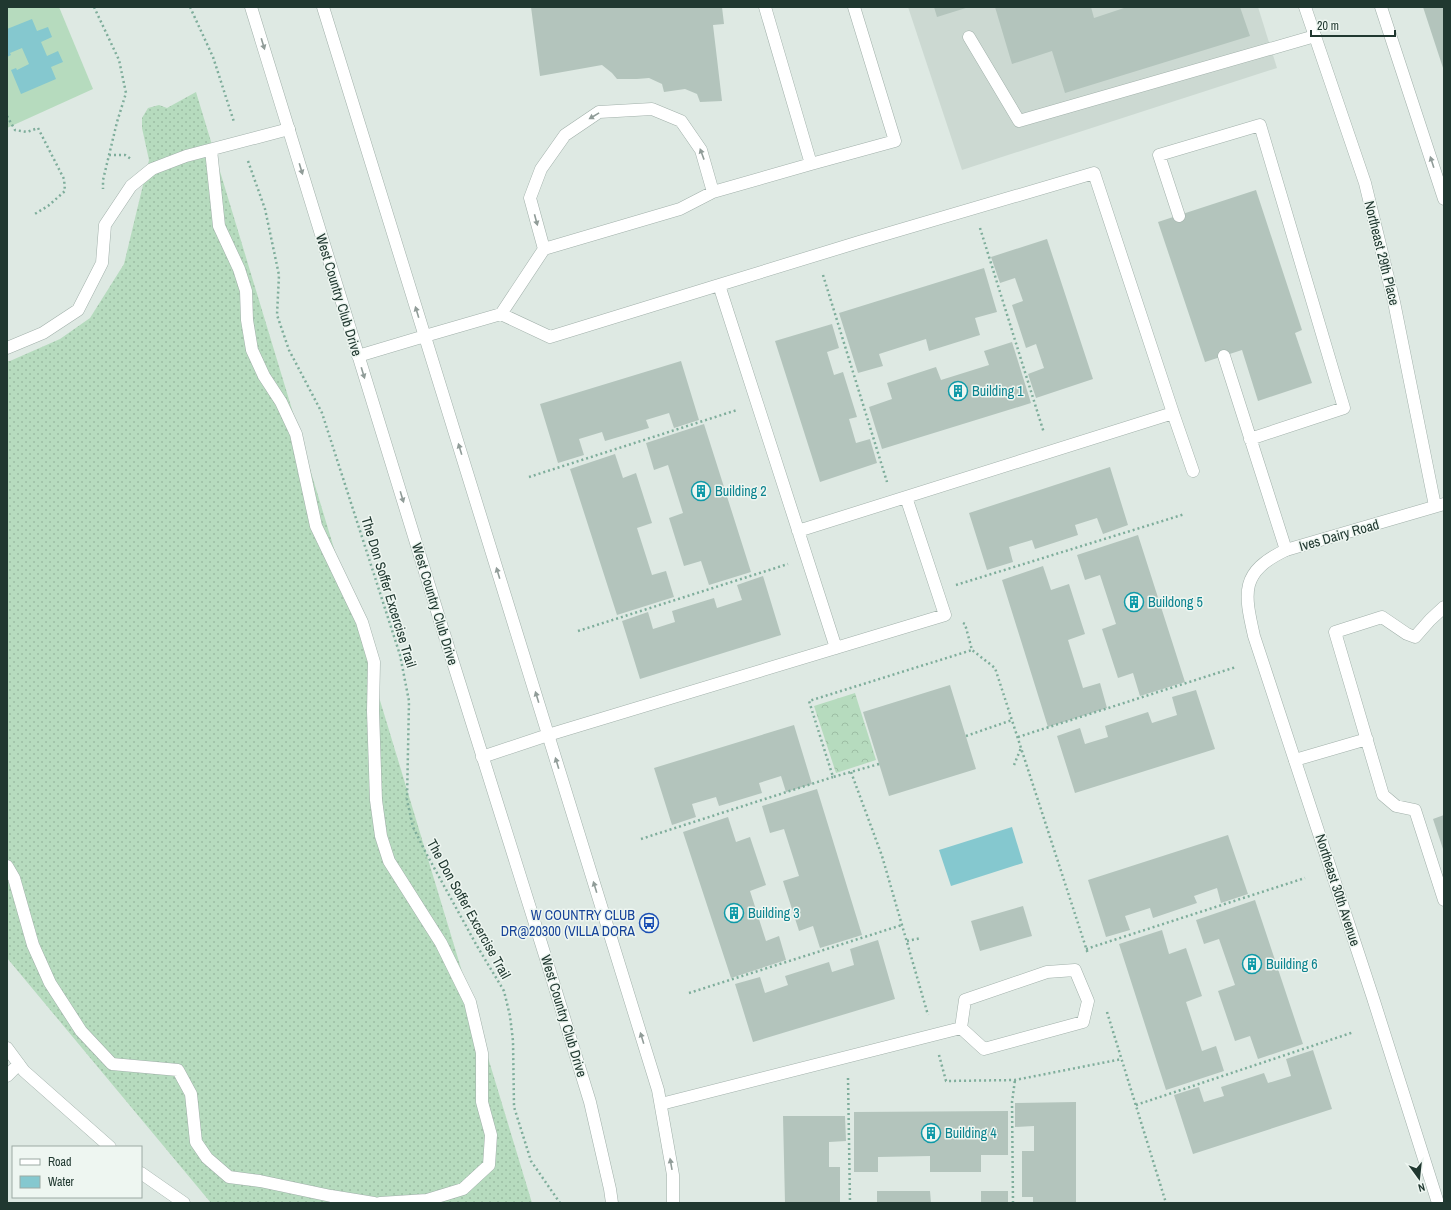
<svg xmlns="http://www.w3.org/2000/svg" width="1451" height="1210" font-family="'Archivo Narrow',sans-serif">
<style>
.built{fill:#ccd9d2}
.grass{fill:url(#grass-dots)}
.forest{fill:url(#forest-crowns)}
.pitch{fill:#b6dbbe}
.water{fill:#85c8cf}
.building{fill:#b3c4bc}
.lines{fill:none;stroke-linecap:round;stroke-linejoin:round}
.service-casing{stroke:#a1b0aa;stroke-width:13}
.tertiary-casing{stroke:#a1b0aa;stroke-width:13}
.path{stroke:#7ead9b;stroke-width:2.5;stroke-dasharray:2 3;stroke-linecap:butt}
.service{stroke:#fff;stroke-width:12}
.tertiary{stroke:#fff;stroke-width:12}
.oneway{fill:#909c98}
.labels{text-anchor:middle;stroke-width:3;stroke-linejoin:round;paint-order:stroke}
.street-label{font-size:14px;fill:#203830;stroke:#eef6f1}
.culture-label{font-size:14px;fill:#0d838f;stroke:#eef6f1;text-anchor:start}
.transit-label{font-size:14px;fill:#164399;stroke:#eef6f1;text-anchor:end}
</style>
<defs>
<pattern id="grass-dots" width="8" height="8" patternUnits="userSpaceOnUse"><rect width="8" height="8" fill="#b6dbbe"/><path d="M2 2h.1M6 6h.1" fill="none" stroke="#9cbda4" stroke-width="1.8" stroke-linecap="round"/></pattern>
<pattern id="forest-crowns" width="20" height="18" patternUnits="userSpaceOnUse"><rect width="20" height="18" fill="#b6dbbe"/><path d="M2 6a3 3 0 1 1 6 0M12 15a3 3 0 1 1 6 0" fill="none" stroke="#9cbda4"/></pattern>
</defs>
<rect width="100%" height="100%" fill="#dee9e3"/>
<path class="built" d="M908,7H1258L1277,68L962,170Z"/>
<path class="grass" d="M196,92L532,1203H211L7,958V361H10L60,339L90,318L124,264L149,160L142,128V118L148,108L159,105L167,108Z"/>
<path class="forest" d="M855,693L876,760L836,773L814,706Z"/>
<path class="pitch" d="M7,7H59L93,89L7,128Z"/>
<path class="water" d="M32,19L37,31L48,27L52,37L41,42L47,56L58,51L63,62L51,67L56,79L21,94L11,70L16,68L17,70L29,64L22,48L10,53L11,55L7,57V29Z
M1012,827L1023,863L951,886L939,850Z"/>
<path class="building" d="M531,7H722L724,24L713,25L722,101L700,102L697,94L685,89L664,92L662,84L649,78L637,79H617L612,73L602,65L540,76Z
M934,7H969L937,17Z
M995,7H1091L1094,18L1127,7H1240L1250,36L1065,93L1052,51L1012,64Z
M1423,7H1444V71Z
M1256,190L1302,330L1295,333L1312,383L1258,401L1242,350L1205,362L1158,222Z
M1047,239L1093,379L1036,398L1028,374L1044,368L1036,344L1026,348L1012,305L1023,301L1015,278L1000,283L991,257Z
M984,268L997,312L975,318L980,335L929,351L926,339L879,354L883,366L858,373L839,313Z
M832,324L839,348L827,352L834,375L843,372L857,417L849,419L856,443L870,439L877,463L820,482L775,341Z
M1012,342L1031,403L882,449L869,407L892,399L887,383L936,367L941,380L989,365L984,351Z
M681,361L699,420L674,428L669,413L646,420L649,428L605,441L602,432L579,439L584,455L558,463L540,404Z
M704,424L751,572L709,585L701,561L684,566L669,518L683,513L668,465L654,470L646,443Z
M615,454L623,478L636,473L652,523L637,528L652,575L666,571L674,597L617,615L570,469Z
M1110,467L1128,525L1103,534L1097,518L1075,525L1078,535L1035,549L1032,540L1009,547L1013,562L987,570L969,513Z
M1138,535L1185,682L1140,696L1133,673L1118,678L1102,629L1116,624L1100,575L1085,580L1077,555Z
M1043,566L1051,590L1069,584L1085,634L1068,640L1083,688L1100,683L1107,708L1048,727L1002,580Z
M763,576L781,635L640,679L622,621L648,612L653,629L675,622L672,611L714,598L717,608L742,600L737,585Z
M950,685L976,769L889,796L863,712Z
M1196,690L1215,749L1075,793L1057,736L1080,728L1085,744L1108,737L1105,726L1148,712L1152,723L1177,715L1172,697Z
M794,725L812,784L786,792L781,776L759,783L762,793L719,806L716,797L692,804L696,817L672,825L654,768Z
M817,789L862,935L820,948L813,926L799,931L783,881L799,876L784,829L770,833L762,806Z
M1444,815V852L1433,819Z
M728,817L736,842L750,837L766,885L750,891L766,941L779,936L786,960L731,978L683,832Z
M1228,835L1248,894L1221,903L1217,888L1194,896L1197,903L1153,918L1150,908L1125,916L1130,930L1106,937L1088,880Z
M1255,900L1303,1044L1258,1059L1250,1036L1235,1041L1218,991L1235,985L1219,939L1204,944L1196,920Z
M1023,906L1032,936L980,951L971,921Z
M1162,930L1169,954L1186,948L1202,996L1186,1002L1202,1051L1216,1046L1224,1071L1166,1090L1119,944Z
M878,940L895,999L753,1042L735,984L760,977L765,993L788,985L785,976L829,962L832,972L854,965L850,949Z
M1313,1050L1332,1109L1193,1154L1174,1095L1199,1087L1204,1102L1224,1096L1221,1087L1264,1073L1268,1083L1291,1076L1286,1059Z
M1076,1102V1203H1033V1197H1022V1151H1034V1126L1015,1127V1103Z
M1008,1111V1155H981V1172H930V1156L878,1157V1172H854V1112Z
M783,1116H845L846,1141L829,1142V1167H840V1203H785Z
M877,1191H930L931,1203H877Z
M981,1191H1008V1203H981Z"/>
<g class="lines">
<defs>
<path id="service" d="M765,7L811,164L895,141L854,7
M1381,7L1444,199
M969,37L1019,121L1315,36
M211,150L219,226L239,269L246,291L247,320L252,350L264,376L281,402L296,434L316,526L362,622L374,662L373,711L376,800L381,836L389,861L441,943L470,1002L482,1053V1102L491,1135L489,1165L463,1189L427,1200L380,1203
M1179,216L1159,155L1260,125L1344,408L1250,439
M544,249L530,198L541,169L565,135L599,112L652,109L681,121L701,150L713,192
M501,314L544,249L680,209L713,192L811,164
M425,336L501,314L550,337L719,285
M7,348L43,333L78,310L102,263L105,225L131,186L152,169L186,156L289,129
M1224,356L1286,550
M798,531L1173,413
M1444,607L1430,620L1415,637L1407,634L1382,617L1335,632L1383,795L1396,806L1415,810L1444,900
M836,648L719,285L859,242L1094,173L1173,413L1193,471
M548,735L945,615L906,497
M1295,760L1367,739
M7,866L14,878L33,945L50,983L81,1031L112,1064L178,1070L191,1094L196,1142L207,1158L229,1177L260,1181L331,1196L374,1203
M1075,970L1088,1001L1083,1022L984,1049L961,1028L965,1000L1047,972Z
M7,1048L24,1071L110,1147
M7,1076L19,1064
M661,1104L961,1028
M141,1173L184,1203"/>
<path id="tertiary" d="M251,7L441,624L547,962L590,1102L610,1189L612,1203
M323,7L658,1090L673,1175V1203
M1305,7L1365,183L1394,302L1435,506
M358,356L425,336
M482,757L548,735
M1438,1203L1373,998L1254,636C1244,592 1240,572 1286,550L1444,504"/>
</defs>
<use href="#service" class="service-casing"/>
<use href="#tertiary" class="tertiary-casing"/>
<path class="path" d="M94,7L119,60L126,93L117,122L103,180V189
M190,7L213,57L234,122
M7,116L15,130L27,132L38,128L64,179L65,191L48,206L33,215
M109,155H125L131,159
M248,161L265,209L279,275L277,315L289,350L322,413L400,655L409,701L407,800L413,827L426,853L477,946L504,991L510,1016L513,1041L514,1107L531,1161L560,1203
M980,228L1044,433
M823,275L887,482
M529,477L737,410
M956,585L1185,514
M963,623L965,624L972,650L995,668L1088,954
M578,631L788,564
M966,736L1012,720
M1018,737L1236,667
M879,764L833,777L809,701L972,650
M1014,765L1021,748
M851,772L882,856L928,1015
M641,839L833,777
M907,941L921,938
M1086,949L1305,878
M689,993L902,925
M1107,1012L1166,1203
M939,1055L946,1081L1015,1080L1122,1059
M848,1078L850,1203
M1136,1105L1354,1032
M1013,1203L1012,1102L1015,1080"/>
<use href="#service" class="service"/>
<use href="#tertiary" class="tertiary"/>
</g>
<defs><path id="oneway-solid" d="M-6-.8H1V-3.2L6.5 0L1 3.2V.8H-6Z"/></defs>
<g class="oneway">
<use href="#oneway-solid" transform="translate(263 44) rotate(73)"/>
<use href="#oneway-solid" transform="translate(594 116) rotate(149)"/>
<use href="#oneway-solid" transform="translate(702 154) rotate(-110)"/>
<use href="#oneway-solid" transform="translate(1432 162) rotate(-108)"/>
<use href="#oneway-solid" transform="translate(301 169) rotate(73)"/>
<use href="#oneway-solid" transform="translate(536 220) rotate(75)"/>
<use href="#oneway-solid" transform="translate(417 312) rotate(-107)"/>
<use href="#oneway-solid" transform="translate(363 373) rotate(73)"/>
<use href="#oneway-solid" transform="translate(460 449) rotate(-107)"/>
<use href="#oneway-solid" transform="translate(402 497) rotate(73)"/>
<use href="#oneway-solid" transform="translate(498 573) rotate(-107)"/>
<use href="#oneway-solid" transform="translate(537 697) rotate(-107)"/>
<use href="#oneway-solid" transform="translate(557 763) rotate(-107)"/>
<use href="#oneway-solid" transform="translate(595 887) rotate(-107)"/>
<use href="#oneway-solid" transform="translate(642 1038) rotate(-107)"/>
<use href="#oneway-solid" transform="translate(671 1164) rotate(-100)"/>
</g>
<defs>
<symbol id="building-ring" viewBox="-11 -11 22 22"><circle r="9.5" fill="#eef6f1" stroke="#0f9aa8" stroke-width="1.5"/><path d="M-4-6H4V6H1V3H-1V6H-4ZM-2.5-4.3h1.7v1.8h-1.7ZM.8-4.3h1.7v1.8H.8ZM-2.5-1h1.7V.8h-1.7ZM.8-1h1.7V.8H.8Z" fill="#0f9aa8"/></symbol>
<symbol id="bus-ring" viewBox="-11 -11 22 22"><circle r="9.5" fill="#eef6f1" stroke="#1a4fb4" stroke-width="1.5"/><path d="M-5-6H5V4H4V6H2V4H-2V6H-4V4H-5ZM-3.5-4V0h7V-4ZM-3.5 1.2v1.5H-2V1.2ZM2 1.2v1.5H3.5V1.2Z" fill="#1a4fb4"/></symbol>
</defs>
<g fill-rule="evenodd">
<use href="#building-ring" x="947" y="380" width="22" height="22"/>
<use href="#building-ring" x="690" y="480" width="22" height="22"/>
<use href="#building-ring" x="1123" y="591" width="22" height="22"/>
<use href="#building-ring" x="723" y="902" width="22" height="22"/>
<use href="#bus-ring" x="638" y="912" width="22" height="22"/>
<use href="#building-ring" x="1241" y="953" width="22" height="22"/>
<use href="#building-ring" x="920" y="1122" width="22" height="22"/>
</g>
<g class="labels">
<g class="street-label">
<text transform="translate(1382 253) rotate(76)" y="5">Northeast 29th Place</text>
<text transform="translate(339 295) rotate(73)" y="5">West Country Club Drive</text>
<text transform="translate(1339 535) rotate(-16)" y="5">Ives Dairy Road</text>
<text transform="translate(389 592) rotate(73)" y="5">The Don Soffer Excercise Trail</text>
<text transform="translate(435 604) rotate(73)" y="5">West Country Club Drive</text>
<text transform="translate(1338 890) rotate(72)" y="5">Northeast 30th Avenue</text>
<text transform="translate(469 909) rotate(61)" y="5">The Don Soffer Excercise Trail</text>
<text transform="translate(564 1016) rotate(73)" y="5">West Country Club Drive</text>
</g>
<g class="culture-label">
<text x="972" y="396">Building 1</text>
<text x="715" y="496">Building 2</text>
<text x="1148" y="607">Buildong 5</text>
<text x="748" y="918">Building 3</text>
<text x="1266" y="969">Building 6</text>
<text x="945" y="1138">Building 4</text>
</g>
<g class="transit-label">
<text x="635" y="920">W COUNTRY CLUB<tspan x="635" dy="16">DR@20300 (VILLA DORA</tspan></text>
</g>
</g>
<rect width="1451" height="1210" fill="none" stroke="#203830" stroke-width="16"/>
<rect x="12" y="1146" width="130" height="52" fill="#eef6f1" stroke="#9caaa4"/>
<rect x="20" y="1159" width="20" height="6" fill="#ffffff" stroke="#9caaa4"/>
<text x="48" y="1166" font-size="12" fill="#203830">Road</text>
<rect x="20" y="1176" width="20" height="12" fill="#85c8cf" stroke="#9caaa4"/>
<text x="48" y="1186" font-size="12" fill="#203830">Water</text>
<g transform="translate(1419 1178) rotate(165)" stroke="#eef6f1" stroke-width="3" paint-order="stroke">
<path d="M0-3L7 15L0 10L-7 15Z" fill="#203830"/>
<text y="-6" font-size="11" font-weight="bold" text-anchor="middle" fill="#203830">N</text>
</g>
<path d="M1311 30v6h84v-6" fill="none" stroke="#203830" stroke-width="2"/>
<text x="1317" y="30" font-size="12" fill="#203830" stroke="#eef6f1" stroke-width="3" paint-order="stroke">20 m</text>
</svg>
